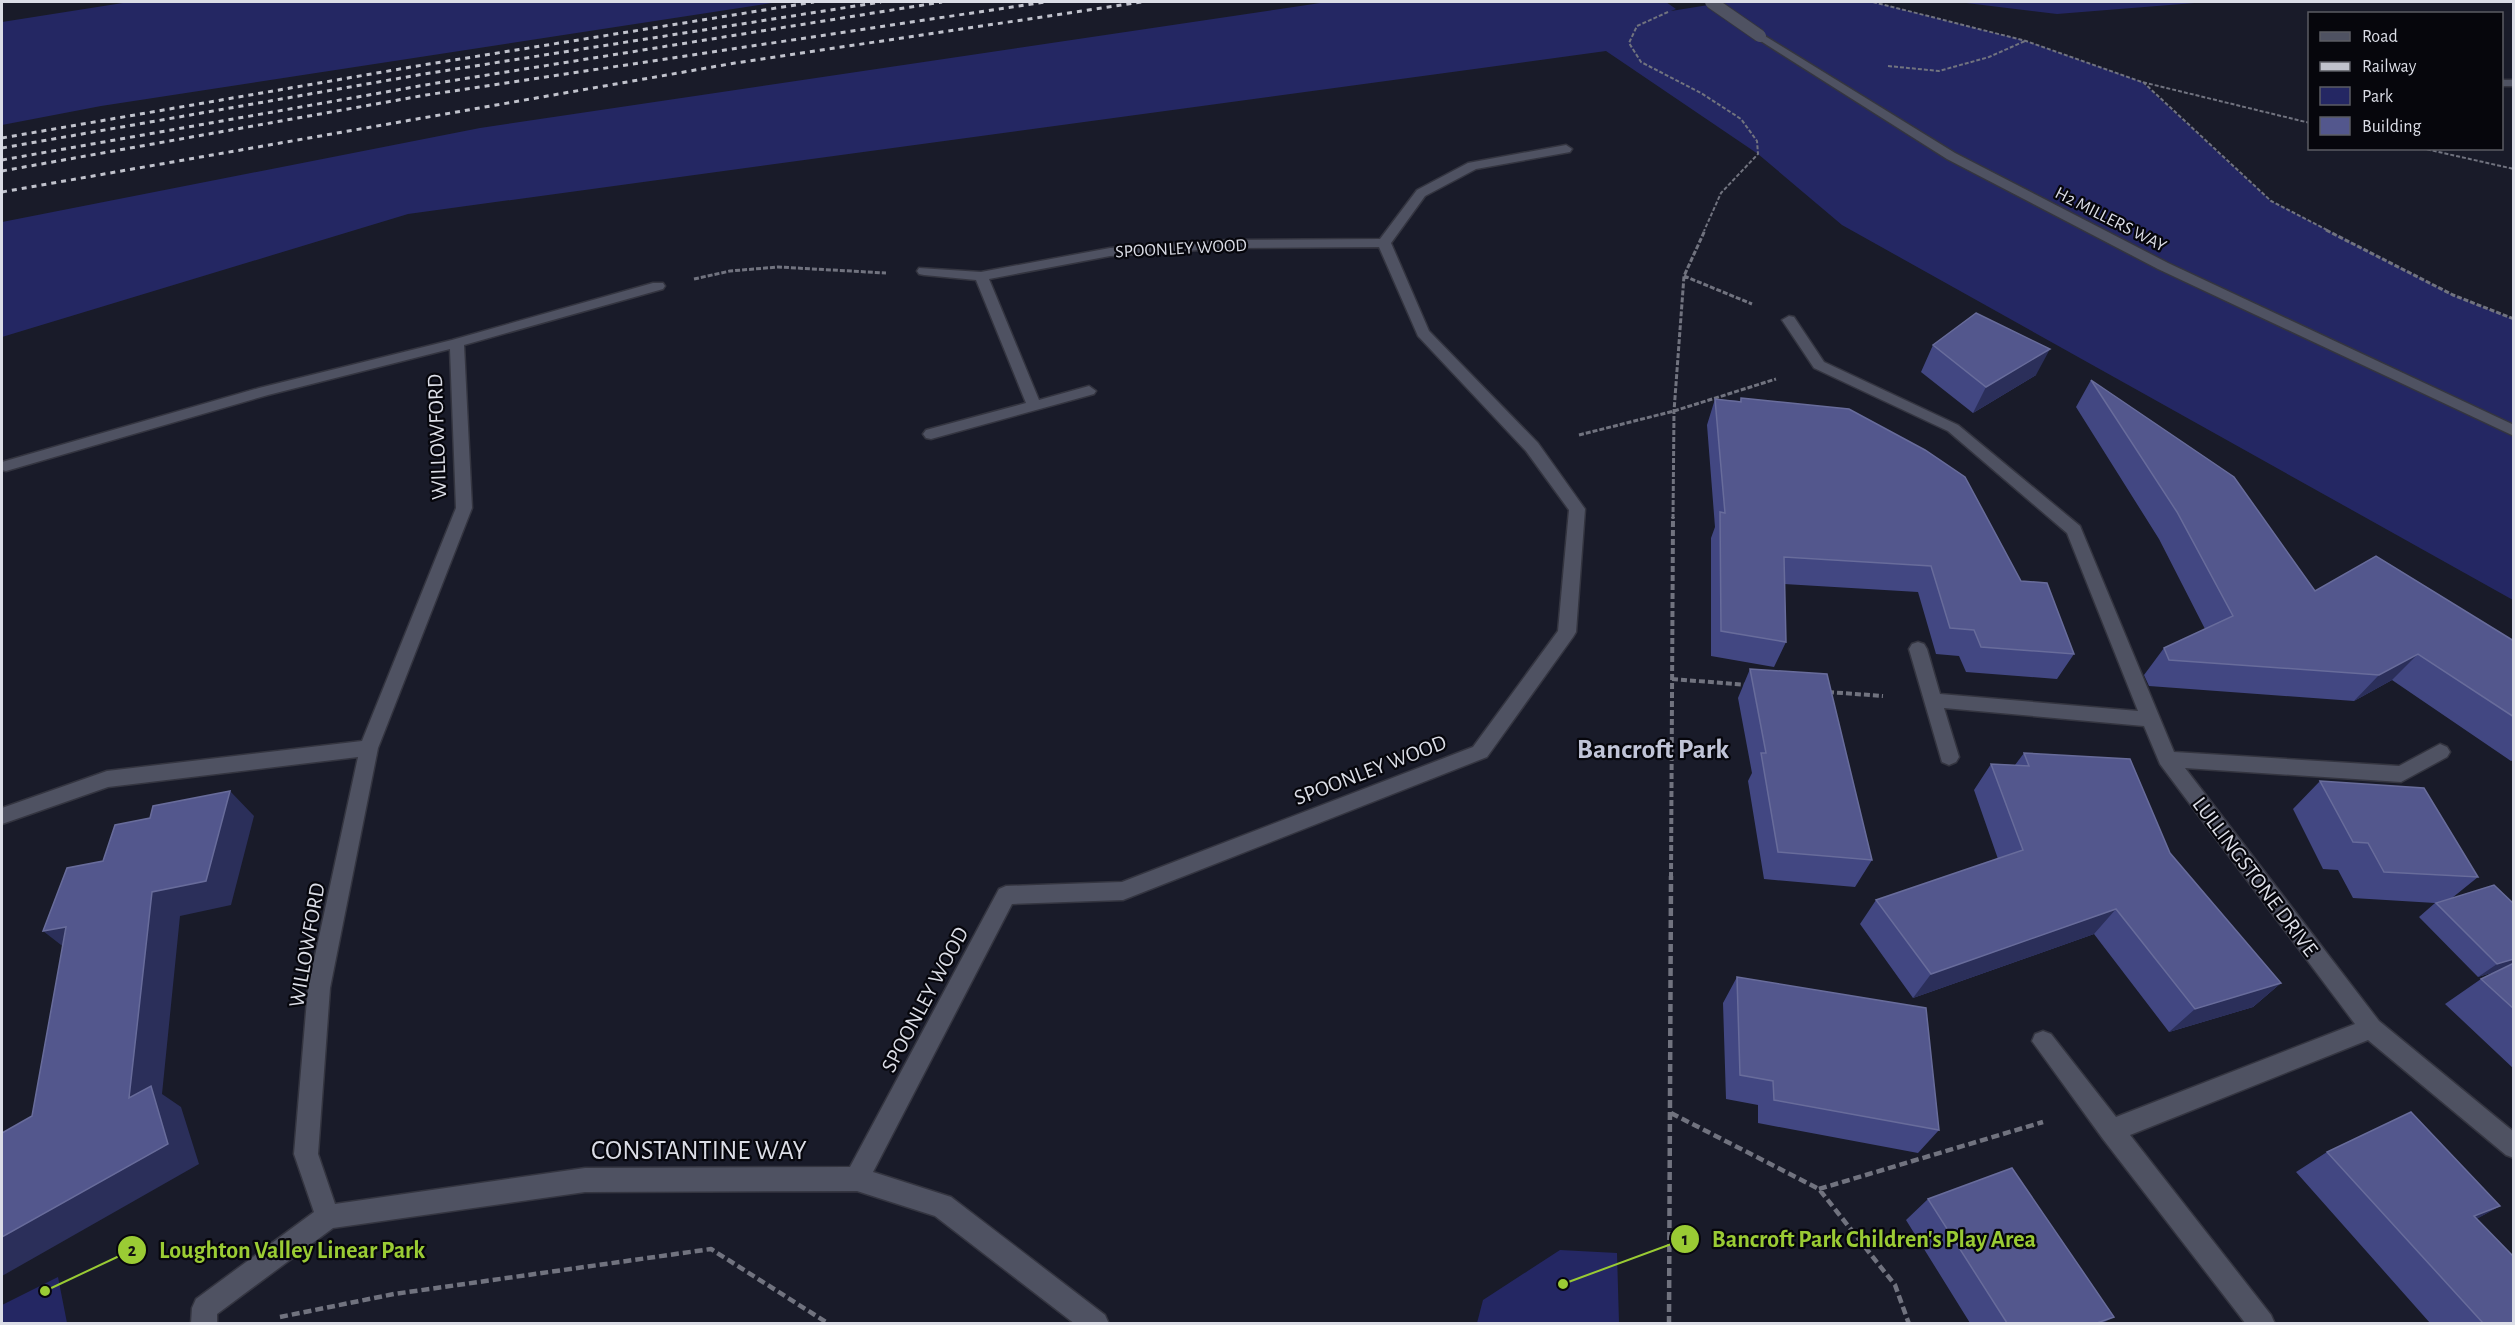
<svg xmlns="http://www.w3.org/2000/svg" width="2515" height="1325" font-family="'Alegreya Sans',sans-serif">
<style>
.green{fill:#242763}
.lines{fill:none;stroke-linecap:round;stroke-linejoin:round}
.minor-casing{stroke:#343540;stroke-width:3}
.path-far3{stroke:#71737f;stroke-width:2;stroke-dasharray:4 2;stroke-linecap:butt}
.path-far2{stroke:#71737f;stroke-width:3;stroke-dasharray:5 2;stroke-linecap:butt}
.path-far1{stroke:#71737f;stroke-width:4;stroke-dasharray:6 3;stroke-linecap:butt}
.path{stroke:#71737f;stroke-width:4.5;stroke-dasharray:8 4;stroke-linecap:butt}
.minor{fill:#4f5262;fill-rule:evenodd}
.rail{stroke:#c0c2cc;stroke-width:3;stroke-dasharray:5 5;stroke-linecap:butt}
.minor-bridge-casing{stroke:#343540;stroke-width:14;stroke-linecap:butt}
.minor-bridge{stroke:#4f5262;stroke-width:12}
.wall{fill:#424782}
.shaded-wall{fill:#2b2f5a}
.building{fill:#53578d;stroke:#686c9b;stroke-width:1.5}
.labels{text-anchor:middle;stroke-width:4.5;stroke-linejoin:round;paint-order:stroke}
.far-street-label{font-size:18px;fill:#dbdde6;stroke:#06060c}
.street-label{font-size:22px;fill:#dbdde6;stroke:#06060c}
.near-street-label{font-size:27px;fill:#dbdde6;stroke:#06060c}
.district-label{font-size:28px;font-weight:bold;fill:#c0c4d7;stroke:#06060c}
.leader{fill:none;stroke:#9acb34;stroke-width:2}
.callout-dot{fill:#9acb34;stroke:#06060c;stroke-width:2}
.mark-label{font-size:18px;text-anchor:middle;font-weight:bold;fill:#111}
.callout-label{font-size:24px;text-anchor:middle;font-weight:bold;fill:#9acb34;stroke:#06060c;stroke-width:4.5;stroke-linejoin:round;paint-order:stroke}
</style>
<rect width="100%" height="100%" fill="#191b29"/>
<path class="green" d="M129,2H779L101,106L2,125V22Z
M1327,2H1666L1676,9L1671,11L1727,2H1873L2026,41L2142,82L2271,201L2453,295L2513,319V600L1842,225L1758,154L1606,51L408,214L2,337V222L480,128Z
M1958,2H2207L2057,14Z
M1560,1250L1617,1253L1619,1323H1477L1483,1300Z
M58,1277L67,1323H2V1305Z"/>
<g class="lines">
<defs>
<path id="minor" d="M1760,33L1955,153L2168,263L2514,425V436L2158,269L1947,159L1756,38V34Z
M2502,80H2514V86H2502Z
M1566,145L1572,149L1570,152L1476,169L1425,196L1391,243L1429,331L1538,443L1585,509L1576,632L1573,637L1487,757L1123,900L1012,904L873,1172L951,1197L1105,1315L1109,1324H1075L935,1216L857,1191L585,1192L333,1228L217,1314V1324H191L192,1308L196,1299L314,1212L294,1154L308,988L358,757L108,787L2,824V808L107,771L362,741L456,508L450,349L268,395L6,471L2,470V462L259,388L452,340L653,283H663L665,286L663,289L464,345L472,508L378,748L330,988L318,1154L335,1204L585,1168L850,1167L999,889L1006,886L1122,882L1473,747L1558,631L1569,510L1526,451L1418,336L1379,247L1229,248L1110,256L989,279L1039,400L1089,386L1096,391L1094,394L931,439L926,438L923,434L926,430L1026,403L976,280L924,275L919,274L917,271L919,268L981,272L1110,248L1229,240L1380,239L1417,190L1468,163Z
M1789,316L1794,317L1824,362L1958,425L2080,526L2174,752L2399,766L2440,744L2447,747L2450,752L2447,757L2401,782L2185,768L2379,1021L2514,1132V1158L2506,1155L2368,1040L2130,1135L2271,1315L2275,1324H2246L2103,1139L2032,1041L2035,1034L2043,1031L2051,1034L2116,1117L2355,1024L2160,764L2144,726L1944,708L1959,757L1956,762L1949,765L1942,762L1909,649L1912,644L1918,642L1924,644L1927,649L1940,694L2138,711L2067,533L1948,431L1814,368L1782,320Z"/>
</defs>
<use href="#minor" class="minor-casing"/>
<path class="path-far3" d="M1873,2L2026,41L2142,82L2310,123
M1668,12L1637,26L1629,43L1641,62L1701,93L1741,119L1757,141L1758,154L1721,193L1704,231
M1888,66L1939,71L1989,57L2025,41
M2143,82L2271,201L2329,231
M2421,148L2514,169"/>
<path class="path-far2" d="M2326,230L2453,295L2514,319
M1684,276L1752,304
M694,279L730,271L778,267L886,273
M1579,435L1674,411L1776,379
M1673,519L1674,411L1684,276L1705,230"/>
<path class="path-far1" d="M1672,679L1748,685
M1828,692L1883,696
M1671,878L1673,517"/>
<path class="path" d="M1671,1113L1819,1189L1895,1285L1909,1324
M1819,1189L2043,1122
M280,1317L394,1294L711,1249L829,1324
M1669,1324L1671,876"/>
<use href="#minor" class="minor"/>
<path class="rail" d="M2,138L423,65L814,2
M2,148L424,74L881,2
M2,160L425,85L942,2
M2,171L426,95L1045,2
M2,192L735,63L1142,2"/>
<defs>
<path id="minor-bridge" d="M1711,2L1760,36"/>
</defs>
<use href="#minor-bridge" class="minor-bridge-casing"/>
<use href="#minor-bridge" class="minor-bridge"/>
</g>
<path class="wall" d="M1933,345L2036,375L1973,413L1921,372Z
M2091,380L2315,591L2514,641V760L2511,761L2392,680L2354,701L2149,686L2144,675L2164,648L2205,629L2159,539L2076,407Z
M1741,398L2021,581L2074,654L2057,679L1966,672L1959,656L1936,654L1918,592L1784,584L1786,642L1774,667L1711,656V538L1715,527L1707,425L1715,399L1740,401Z
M1750,669L1872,860L1855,887L1764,879L1748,781L1752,773L1738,698Z
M2024,753L2170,853L2281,983L2253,1007L2169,1032L2094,934L1913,998L1860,924L1876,900L1998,859L1974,790L1991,764L2015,765Z
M2320,781L2478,877L2452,898L2514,904V1069L2445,1004L2481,979L2494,972L2478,977L2419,917L2435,903L2353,898L2338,870L2323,869L2293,809Z
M1737,977L1939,1130L1918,1153L1758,1123V1105L1726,1099L1723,1003Z
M2327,1152L2500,1206L2476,1219L2514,1323H2430L2296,1172Z
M1928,1199L2103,1323H1970L1906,1220Z"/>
<path class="shaded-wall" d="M2050,349L2036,375L1973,413L1986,387Z
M2418,654L2392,680L2354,701L2379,675Z
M230,791L254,816L231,905L180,916L162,1094L181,1107L199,1164L2,1276V1237L152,892Z
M2116,909L2094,934L1913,998L1931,974Z
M66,927L74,955L43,931Z
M2514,959V966L2478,977L2497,964Z
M2281,983L2253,1007L2169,1032L2195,1009Z
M2500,1206L2464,1226L2474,1216Z
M2114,1317L2103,1323H2097Z"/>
<path class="building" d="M1976,313L2050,349L1986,387L1933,345Z
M2091,380L2234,477L2315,591L2376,556L2514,641V717L2418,654L2379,675L2169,660L2164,648L2233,616L2177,512Z
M1741,398L1849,409L1925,450L1965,477L2021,581L2047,583L2074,654L1981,647L1974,630L1950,628L1931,566L1784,557L1786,642L1721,631L1720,512L1725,513L1715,399L1741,402Z
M1750,669L1827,674L1872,860L1778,852L1761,753H1766Z
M2024,753L2130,759L2170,853L2281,983L2195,1009L2116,909L1931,974L1876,900L2023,850L1991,764L2029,766Z
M2320,781L2424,788L2478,877L2384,872L2368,843L2353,842Z
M230,791L206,881L152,892L129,1098L151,1086L168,1144L2,1237V1133L32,1116L66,927L43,931L67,868L103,861L115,825L150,818L153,806Z
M2494,885L2514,904V959L2497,964L2436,903Z
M2514,963V1009L2481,979Z
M1737,977L1926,1008L1939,1130L1774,1100L1773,1081L1740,1075Z
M2411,1112L2500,1206L2474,1216L2514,1257V1323H2483L2327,1152Z
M2012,1168L2114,1317L2097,1323H2007L1928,1199Z"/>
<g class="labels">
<g class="far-street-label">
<text transform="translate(2111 219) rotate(27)" y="6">H2 MILLERS WAY</text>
<text transform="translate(1181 248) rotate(-3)" y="6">SPOONLEY WOOD</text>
</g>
<g class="street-label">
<text transform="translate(436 437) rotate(-92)" y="8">WILLOWFORD</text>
<text transform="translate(1370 769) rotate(-21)" y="8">SPOONLEY WOOD</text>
<text transform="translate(2256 876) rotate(53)" y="8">LULLINGSTONE DRIVE</text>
<text transform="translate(306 945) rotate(-80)" y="8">WILLOWFORD</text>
<text transform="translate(924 999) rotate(-62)" y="8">SPOONLEY WOOD</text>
</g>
<g class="near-street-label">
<text x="699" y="1159">CONSTANTINE WAY</text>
</g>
<g class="district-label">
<text x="1653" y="758">Bancroft Park</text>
</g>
</g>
<path class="leader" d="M1563 1284L1685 1239M45 1291L132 1250"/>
<g class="callout-dot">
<circle cx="1563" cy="1284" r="6"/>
<circle cx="45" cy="1291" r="6"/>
<circle cx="1685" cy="1239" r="15"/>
<circle cx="132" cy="1250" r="15"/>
</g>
<g class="mark-label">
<text x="1685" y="1245">1</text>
<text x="132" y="1256">2</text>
</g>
<g class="callout-label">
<text x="1874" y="1247">Bancroft Park Children's Play Area</text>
<text x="292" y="1258">Loughton Valley Linear Park</text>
</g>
<rect width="2515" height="1325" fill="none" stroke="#dbdde6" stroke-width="6"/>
<rect x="2308" y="12" width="195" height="138" fill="#06060c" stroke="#5b5c63" stroke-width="1.5"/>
<rect x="2320" y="32" width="30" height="9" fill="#4f5262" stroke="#5b5c63" stroke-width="1.5"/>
<text x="2362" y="42" font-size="18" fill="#dbdde6">Road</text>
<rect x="2320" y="62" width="30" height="9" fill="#c0c2cc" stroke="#5b5c63" stroke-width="1.5"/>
<text x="2362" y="72" font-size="18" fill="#dbdde6">Railway</text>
<rect x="2320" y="87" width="30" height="18" fill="#242763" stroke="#5b5c63" stroke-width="1.5"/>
<text x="2362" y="102" font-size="18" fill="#dbdde6">Park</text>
<rect x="2320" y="117" width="30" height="18" fill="#53578d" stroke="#5b5c63" stroke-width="1.5"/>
<text x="2362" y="132" font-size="18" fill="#dbdde6">Building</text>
</svg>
